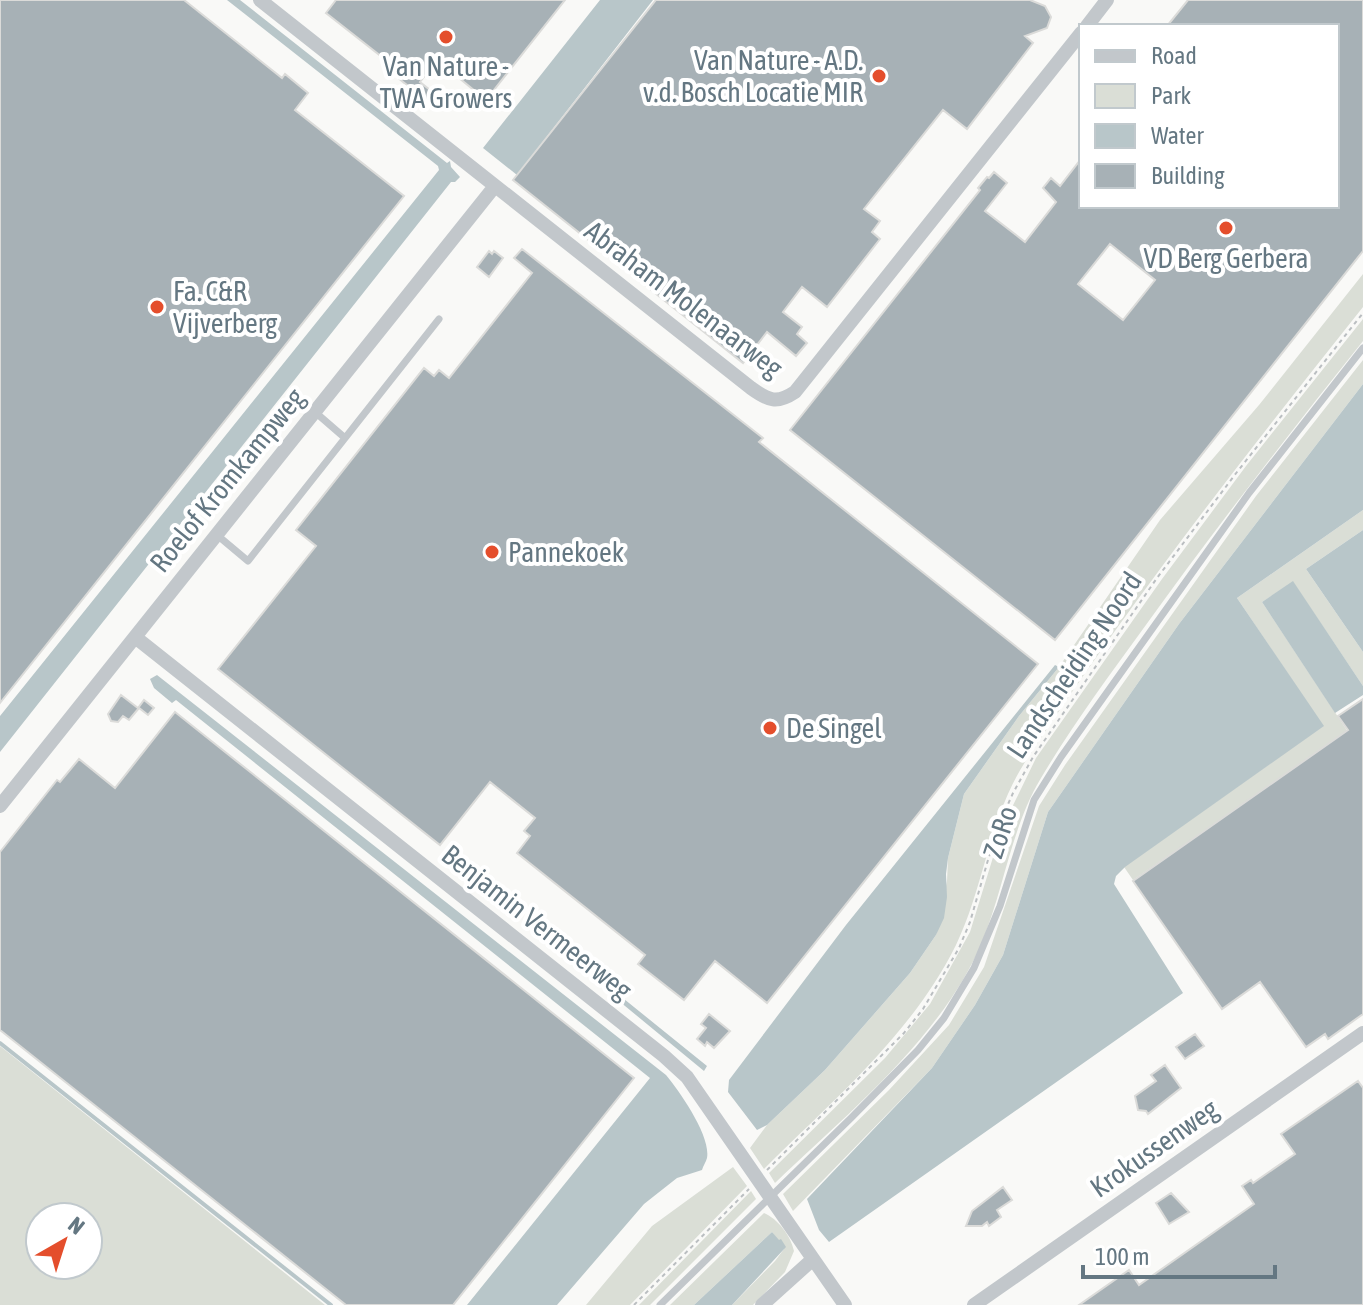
<svg xmlns="http://www.w3.org/2000/svg" width="1363" height="1305" font-family="'Asap Condensed',sans-serif">
<style>
.green{fill:#daded6;fill-rule:evenodd}
.water{fill:#b8c6c9}
.lines{fill:none;stroke-linecap:round;stroke-linejoin:round}
.stream{stroke:#b8c6c9;stroke-width:4}
.building{fill:#a7b1b6;stroke:#dbdbd9;stroke-width:2;fill-rule:evenodd}
.path{stroke:#babec1;stroke-width:2;stroke-dasharray:4 4;stroke-linecap:butt}
.service{stroke:#c2c7cb;stroke-width:7}
.minor{stroke:#c2c7cb;stroke-width:14}
.poi-dot{fill:#e44e2c;stroke:#fff;stroke-width:3}
.labels{text-anchor:middle;stroke-width:8;stroke-linejoin:round;paint-order:stroke}
.poi-label{font-size:28px;fill:#647782;stroke:#fff;text-anchor:start}
.street-label{font-size:28px;fill:#647782;stroke:#fff}
</style>
<rect width="100%" height="100%" fill="#f9f9f7"/>
<path class="green" d="M1363,274V307C1246,454 1130,602 1027,759C989,816 985,885 956,945C912,1034 833,1100 764,1169L750,1148L767,1125L825,1070L910,973L936,935L947,881L948,858L964,794L1019,716L1059,667L1160,520L1259,405Z
M1363,319V341C1288,435 1214,530 1143,629C1108,677 1072,726 1041,778C1011,828 1004,889 982,942C943,1036 847,1114 775,1183L769,1173L885,1058L930,1004L970,932L1002,828L1036,758L1162,579L1246,466Z
M1363,360V384L1179,624L1048,812L1003,955L975,1005L932,1068L793,1211L783,1194L889,1090L949,1025L984,967L1039,806L1065,765L1256,496Z
M1363,510V530L1306,569L1363,652V686L1293,582L1262,602L1348,732L1133,880L1124,867L1323,726L1237,598Z
M0,1046L325,1305H0ZM40,1217H88V1265H40Z
M733,1167L747,1186L630,1305H586L652,1226Z
M751,1191L756,1199L650,1305H639Z
M764,1213C778,1219 791,1236 794,1251L785,1272L753,1305H732L775,1261L784,1249L772,1232L694,1305H670Z"/>
<path class="water" d="M227,0H240L447,163L450,161L451,167L460,177L455,182H451L0,752V716L439,170L438,166Z
M600,0H653L517,175L483,148Z
M1363,384V510L1237,598L1324,726L1125,867L1116,876L1114,884L1183,993L829,1242L819,1230L807,1199L932,1068L975,1005L1003,955L1048,812L1179,624Z
M1363,530V652L1306,569Z
M1293,581L1363,686V695L1335,713L1262,602Z
M1055,665L1059,667L1019,716L964,794L948,858L946,874L947,897L944,918L936,935L910,973L825,1070L767,1125L757,1130L728,1092L729,1080L846,925Z
M157,675L666,1075C680,1092 711,1136 707,1158C706,1162 703,1166 702,1170L677,1178L644,1204L557,1305H467L650,1078L176,700L172,703L154,688L150,679Z
M577,961L707,1066L704,1071L574,964Z
M772,1232L779,1240L781,1239L786,1247L732,1305H694Z"/>
<g class="lines">
<path class="stream" d="M0,1043L331,1305"/>
</g>
<path class="building" d="M0,0H184L282,78L285,74L308,93L295,110L404,196L0,703Z
M336,0H565L486,100L437,60L420,82L440,98L433,106L397,77L401,72L326,13Z
M656,0H1030L1045,6L1051,17L1047,28L1025,36L1033,43L967,129L943,110L864,209L880,221L872,232L880,239L827,307L802,287L783,312L802,327L797,334L807,343L796,356L767,332L743,363L513,180Z
M1188,0H1363V251L1055,640L790,430L980,190L978,188L987,177L989,178L994,172L1007,183L985,211L1025,242L1056,202L1043,188L1051,178L1060,186L1081,159V206H1337V26H1167ZM1110,244L1155,280L1123,320L1078,284Z
M522,249L763,438L759,442L1038,664L767,1003L715,961L684,1000L638,964L645,955L517,853L530,836L524,831L535,818L490,782L440,845L218,669L316,546L296,530L424,368L434,376L439,370L449,378L532,273L514,258Z
M489,251L492,254L494,251L503,258L489,277L477,267Z
M121,695L138,708L144,700L154,708L148,715L139,708L129,720L123,716L118,722L111,721L108,714Z
M1363,699V1014L1328,1039L1325,1034L1306,1047L1260,982L1222,1009L1133,881L1348,730L1338,716Z
M175,712L634,1078L453,1305H346L0,1030V852L57,780L60,782L79,759L115,788Z
M709,1014L730,1031L714,1048L707,1042L705,1046L697,1039L706,1028L701,1024Z
M1195,1034L1204,1046L1185,1059L1176,1047Z
M1165,1065L1181,1088L1148,1114L1146,1111L1138,1110L1135,1096L1156,1081L1151,1075Z
M1358,1081L1363,1088V1305H1079L1129,1270L1139,1285L1254,1204L1242,1186L1251,1180L1253,1183L1295,1154L1281,1134Z
M1003,1187L1012,1200L997,1210L1001,1217L989,1226L987,1222L982,1226H966L972,1211Z
M1171,1193L1189,1212L1169,1224L1156,1203Z"/>
<g class="lines">
<path class="path" d="M767,1170L904,1033L923,1009L959,948L970,922L997,829L1013,793L1033,757L1157,578L1237,472L1363,313
M634,1305L749,1189"/>
<path class="service" d="M315,412L345,438
M217,535L248,561L439,319
M660,1305L851,1118L918,1050L944,1018L974,968L1000,906L1034,800L1061,757L1249,493L1363,348"/>
<path class="minor" d="M260,0L751,388C769,401 777,404 795,392L1081,33
M1087,26L1107,0
M135,637L664,1056L687,1077L845,1305
M0,806L495,186
M762,1305L812,1260
M974,1305L1363,1033"/>
</g>
<g class="poi-dot">
<circle cx="446" cy="37" r="8"/>
<circle cx="879" cy="76" r="8"/>
<circle cx="1226" cy="228" r="8"/>
<circle cx="157" cy="307" r="8"/>
<circle cx="492" cy="552" r="8"/>
<circle cx="770" cy="728" r="8"/>
</g>
<g class="labels">
<g class="poi-label">
<text x="863" y="70" text-anchor="end">Van Nature - A.D.<tspan x="863" dy="32">v.d. Bosch Locatie MIR</tspan></text>
<text x="446" y="76" text-anchor="middle">Van Nature -<tspan x="446" dy="32">TWA Growers</tspan></text>
<text x="1226" y="268" text-anchor="middle">VD Berg Gerbera</text>
<text x="173" y="301">Fa. C&amp;R<tspan x="173" dy="32">Vijverberg</tspan></text>
<text x="508" y="562">Pannekoek</text>
<text x="786" y="738">De Singel</text>
</g>
<g class="street-label">
<text transform="translate(684 299) rotate(37)" y="10">Abraham Molenaarweg</text>
<text transform="translate(227 480) rotate(-51)" y="10">Roelof Kromkampweg</text>
<text transform="translate(1074 665) rotate(-56)" y="10">Landscheiding Noord</text>
<text transform="translate(1000 832) rotate(-72)" y="10">ZoRo</text>
<text transform="translate(537 922) rotate(38)" y="10">Benjamin Vermeerweg</text>
<text transform="translate(1154 1148) rotate(-35)" y="10">Krokussenweg</text>
</g>
</g>
<rect x="1079" y="24" width="260" height="184" fill="#ffffff" stroke="#c1c9cd" stroke-width="2"/>
<rect x="1095" y="50" width="40" height="12" fill="#c2c7cb" stroke="#c1c9cd" stroke-width="2"/>
<text x="1151" y="64" font-size="24" fill="#647782">Road</text>
<rect x="1095" y="84" width="40" height="24" fill="#daded6" stroke="#c1c9cd" stroke-width="2"/>
<text x="1151" y="104" font-size="24" fill="#647782">Park</text>
<rect x="1095" y="124" width="40" height="24" fill="#b8c6c9" stroke="#c1c9cd" stroke-width="2"/>
<text x="1151" y="144" font-size="24" fill="#647782">Water</text>
<rect x="1095" y="164" width="40" height="24" fill="#a7b1b6" stroke="#c1c9cd" stroke-width="2"/>
<text x="1151" y="184" font-size="24" fill="#647782">Building</text>
<g transform="translate(64 1241) rotate(39)"><circle r="38" fill="#ffffff" stroke="#c1c9cd" stroke-width="2"/>
<path d="M0-6L14 30L0 20L-14 30Z" fill="#e44e2c"/>
<text y="-12" font-size="22" font-weight="bold" text-anchor="middle" fill="#647782">N</text>
</g>
<path d="M1083 1265v12h192v-12" fill="none" stroke="#647782" stroke-width="4"/>
<text x="1095" y="1265" font-size="24" fill="#647782" stroke="#ffffff" stroke-width="6" paint-order="stroke">100 m</text>
</svg>
